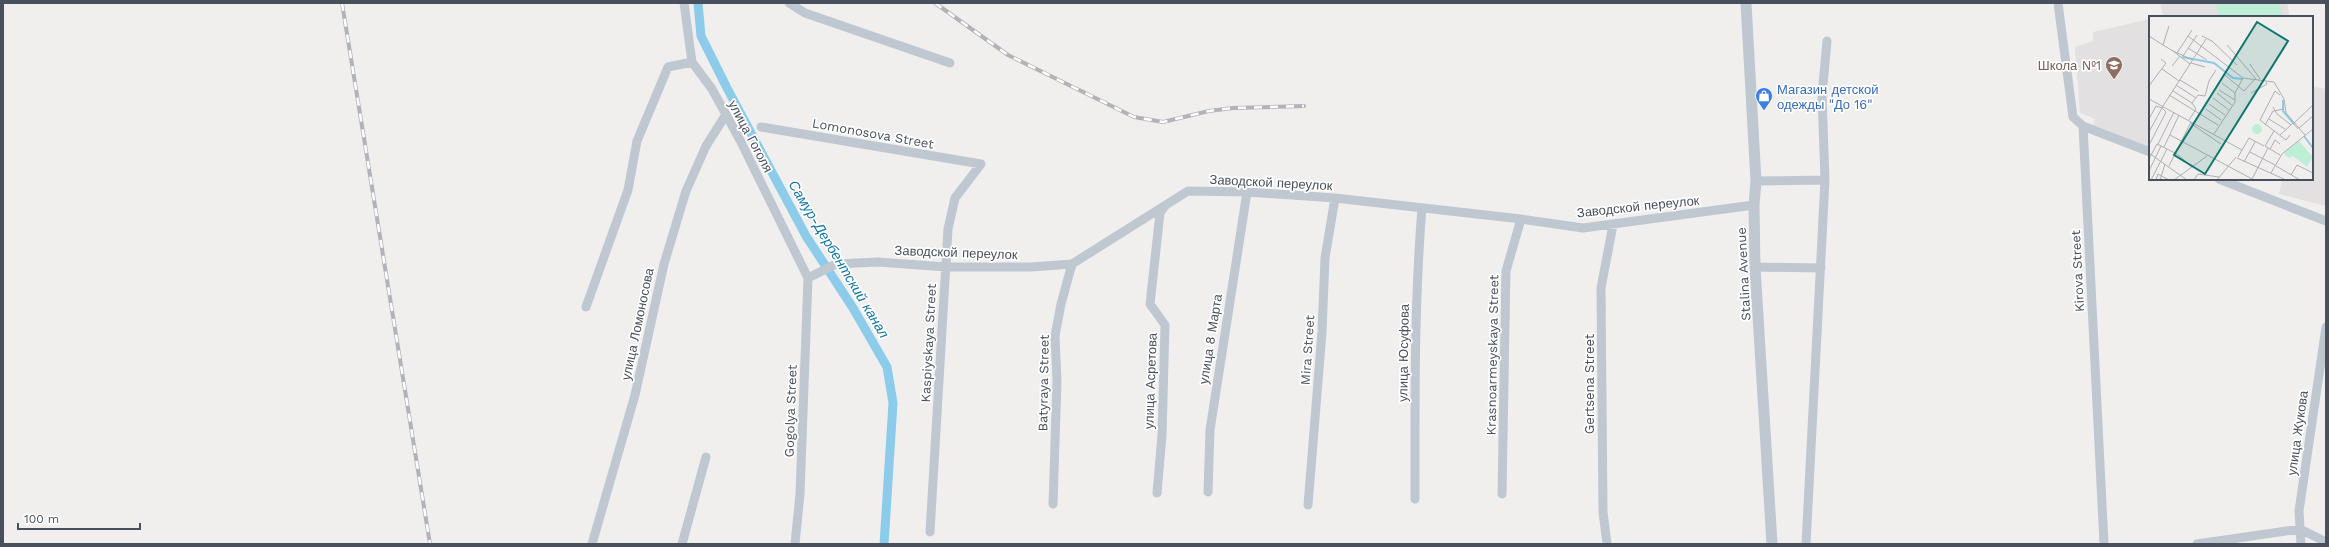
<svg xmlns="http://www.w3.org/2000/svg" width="2329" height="547" font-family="'Work Sans',sans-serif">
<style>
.education{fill:#e2e0e0}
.green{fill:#beeed6}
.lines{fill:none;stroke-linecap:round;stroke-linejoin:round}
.canal{stroke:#8cccea;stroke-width:9}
.minor{stroke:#bfc7d0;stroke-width:9}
.tertiary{stroke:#bfc7d0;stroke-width:11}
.rail-casing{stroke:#b1b3b9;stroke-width:4}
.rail{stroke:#fff;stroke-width:2.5;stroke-dasharray:8;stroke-linecap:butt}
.labels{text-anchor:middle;stroke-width:3.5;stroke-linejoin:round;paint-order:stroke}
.education-label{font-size:13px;fill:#785e54;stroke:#fff;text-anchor:end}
.shop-label{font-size:13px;fill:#366cbe;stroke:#fff;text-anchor:start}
.street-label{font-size:13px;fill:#47505c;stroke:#fff}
.water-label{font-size:14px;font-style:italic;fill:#0f76a6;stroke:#fff}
.inset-river{fill:none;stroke:#8cccea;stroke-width:2}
.inset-road{fill:none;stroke:#adafb4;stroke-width:1}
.view{fill:#0f766e;fill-opacity:0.15;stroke:#0f766e;stroke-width:2}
.inset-edge{fill:none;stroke:#47505c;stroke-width:2}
</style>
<rect width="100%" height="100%" fill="#f1efee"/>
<path class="education" d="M2160,3H2287L2290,17H2159L2163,16Z
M2150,19V148L2093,125L2095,119L2080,113L2075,47L2093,41V32Z
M2312,86L2326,89V206L2279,194L2282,179H2312Z"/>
<path class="green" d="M2216,3H2279L2282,17H2219Z"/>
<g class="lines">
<path class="canal" d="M698,3L701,36L727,88L806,236L853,308L887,367L893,403L884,544"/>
<path class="minor" d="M684,3L692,62L712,89L740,140L808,278L800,494L795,544
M789,3L805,13L950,63
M2058,3L2073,117L2083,126L2104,544
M2083,126L2150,152
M761,127L981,164L955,198L948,229L930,532
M2219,179L2326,221
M1756,181L1825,180
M1755,267L1821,268
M808,278L836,264L878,262L946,267H1031L1072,264L1188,191L1247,192L1335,198L1521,219L1583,228L1754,205
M586,307L628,190L637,141L668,67L692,62
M1208,492L1210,430L1247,192
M1157,493L1162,435L1165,325L1150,304L1160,213L1165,206
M1502,494L1506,271L1521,219
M1415,499C1415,402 1414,305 1422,208
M1053,504L1057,381L1055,336L1061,304L1072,264
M1308,505L1322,332L1325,258L1335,198
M592,544L635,395L664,264L686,191L706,146L725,116
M682,544L706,457
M1607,544L1603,512L1601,288L1613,225
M1806,544L1825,180L1822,96L1827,41
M2197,544L2300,529L2326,542
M2301,544L2299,511L2326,327"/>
<path class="tertiary" d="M1746,3L1756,181L1754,205L1755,267L1772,544"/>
<defs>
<path id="rail" d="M342,3L430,544
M935,3L1008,55L1134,117L1163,122L1209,111L1233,108L1304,106"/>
</defs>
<use href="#rail" class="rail-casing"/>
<use href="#rail" class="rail"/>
</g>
<defs>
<symbol id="school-pin" viewBox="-11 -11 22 30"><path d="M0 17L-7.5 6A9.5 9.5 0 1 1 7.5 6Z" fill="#8d6e63" stroke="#fff"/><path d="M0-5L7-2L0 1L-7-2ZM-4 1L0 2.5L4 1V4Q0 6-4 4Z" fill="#fff"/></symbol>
<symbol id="shop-pin" viewBox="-11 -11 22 30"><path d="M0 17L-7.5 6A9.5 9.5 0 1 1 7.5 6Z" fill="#3f7fe0" stroke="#fff"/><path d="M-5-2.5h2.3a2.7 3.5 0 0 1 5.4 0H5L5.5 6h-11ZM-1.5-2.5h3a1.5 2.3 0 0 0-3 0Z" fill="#fff"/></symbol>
</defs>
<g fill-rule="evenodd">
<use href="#school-pin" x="2104" y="55" width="20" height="27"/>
<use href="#shop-pin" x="1754" y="86" width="20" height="27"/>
</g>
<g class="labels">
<g class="education-label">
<text x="2101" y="70">Школа №1</text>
</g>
<g class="shop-label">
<text x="1777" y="94">Магазин детской<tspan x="1777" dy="15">одежды "До 16"</tspan></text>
</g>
<g class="street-label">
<text transform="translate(873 133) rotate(10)" y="5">Lomonosova Street</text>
<text transform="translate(751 136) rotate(62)" y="5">улица Гоголя</text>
<text transform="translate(1271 182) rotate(3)" y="5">Заводской переулок</text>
<text transform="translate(1638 206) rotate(-6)" y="5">Заводской переулок</text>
<text transform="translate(956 252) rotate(2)" y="5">Заводской переулок</text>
<text transform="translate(2077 271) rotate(-93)" y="5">Kirova Street</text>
<text transform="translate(1743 274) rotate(-93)" y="5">Stalina Avenue</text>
<text transform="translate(637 324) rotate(-78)" y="5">улица Ломоносова</text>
<text transform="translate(1210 339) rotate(-81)" y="5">улица 8 Марта</text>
<text transform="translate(928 343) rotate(-87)" y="5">Kaspiyskaya Street</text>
<text transform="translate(1307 350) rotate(-86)" y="5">Mira Street</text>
<text transform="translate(1403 353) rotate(-89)" y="5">улица Юсуфова</text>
<text transform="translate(1492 355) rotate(-89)" y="5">Krasnoarmeyskaya Street</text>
<text transform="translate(1150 381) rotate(-88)" y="5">улица Асретова</text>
<text transform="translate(1043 383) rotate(-89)" y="5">Batyraya Street</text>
<text transform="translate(1589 384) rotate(-90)" y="5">Gertsena Street</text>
<text transform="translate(790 411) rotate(-88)" y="5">Gogolya Street</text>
<text transform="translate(2297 433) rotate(-82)" y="5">улица Жукова</text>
</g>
<g class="water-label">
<text transform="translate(839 259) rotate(59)" y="5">Самур-Дербентский канал</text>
</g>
</g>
<g transform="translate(2149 16)">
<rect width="164" height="164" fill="#f1efee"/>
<path d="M103 113a5 5 0 1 1 10 0a5 5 0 1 1-10 0ZM150,125L164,141L158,151L144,140L141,142L136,140L135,136Z" fill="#beeed6"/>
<path class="inset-river" d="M33,41L65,47L84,62L94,63M134,84V95L145,108M155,120L164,132"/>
<path class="inset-road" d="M20,10L14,29L24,35M0,20L14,29M39,20L94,62L125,66L135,83L137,97L156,119M53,20L63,25L88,49M78,29L107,63M39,32L58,44M28,37L43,14M34,40L48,19M42,47L56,51M41,48L24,35L44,44M101,48L111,63M23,50L31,40M13,53L30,65M76,59L95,75L105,64M31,64L49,75M73,67L86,77M27,69L47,82M0,70L17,47L12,43M70,74L86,84M24,75L43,87M68,77L84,90M102,77L118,68L117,66M20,79L69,109M131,79L126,75L111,104L137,124L141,119M64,82L80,94M0,83L93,134M60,88L76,99M124,91L128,98L142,109M57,93L72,104M0,103L7,90L13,92L0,116M120,103L136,113M40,104L47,93L43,87L49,79L56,80L60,65L67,54M41,107L72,128M145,107L164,89M116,109L124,95L135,93M150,112L164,100M125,115L116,130L131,139M65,118L86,86V77L94,62M21,119L105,164M131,119L144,107L149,113M9,128L25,96M0,129L17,96L13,92L14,90L57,23M15,131L30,99M121,133L126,124L131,128M101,136L126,149M0,137L38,164M89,141L100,122L115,130M88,142L137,164M0,143L8,128L28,138L43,151M95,146L106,126M20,150L42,106M127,150L151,164M0,155L12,130M122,157L133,138L164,113M142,159L148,149L164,157M103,163L119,132M2,164L18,133M7,164L9,158L20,164M11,164L16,148M25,164L58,140M45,164L49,158L70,161M68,164L87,141"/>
<path class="view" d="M108,6L139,25L56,158L25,139Z"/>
<rect width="164" height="164" class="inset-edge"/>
</g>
<rect width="2329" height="547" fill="none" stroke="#47505c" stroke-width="8"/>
<path d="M18 523v6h122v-6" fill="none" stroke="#47505c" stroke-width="2"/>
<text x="24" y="523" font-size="12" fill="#47505c" stroke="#ffffff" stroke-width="3" paint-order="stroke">100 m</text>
</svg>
